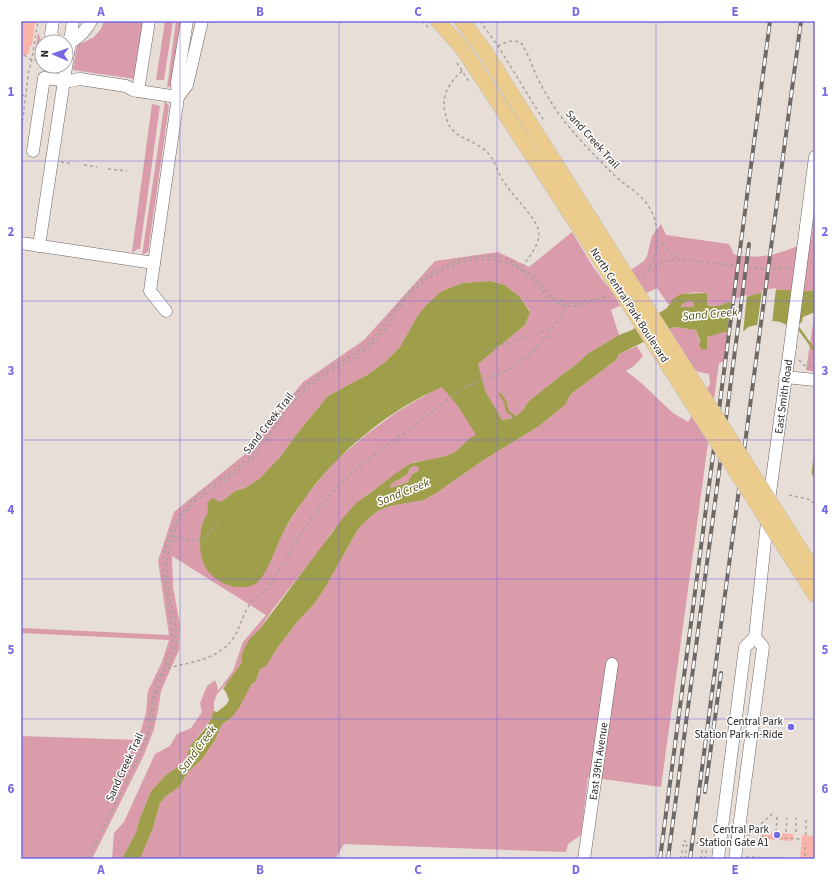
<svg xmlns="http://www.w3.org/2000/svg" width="836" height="880" font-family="'Source Sans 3',sans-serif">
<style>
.green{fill:#da9baa;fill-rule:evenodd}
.water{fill:#9f9f4b;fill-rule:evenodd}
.pier{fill:#e7ded8}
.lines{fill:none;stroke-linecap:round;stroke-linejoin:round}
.stream{stroke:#9f9f4b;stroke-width:2.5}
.building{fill:#fab3a7}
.minor-casing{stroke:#6e6661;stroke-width:13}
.major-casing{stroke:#bfbebd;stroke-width:16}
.path{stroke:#a8a19c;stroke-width:1.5;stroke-dasharray:3 3;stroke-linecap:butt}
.minor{stroke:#fff;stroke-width:12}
.major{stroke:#ebcc8d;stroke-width:15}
.rail-casing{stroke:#6f6965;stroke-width:4}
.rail{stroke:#fff;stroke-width:2.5;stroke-dasharray:8;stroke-linecap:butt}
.minor-bridge-casing{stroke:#6e6661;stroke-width:13;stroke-linecap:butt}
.major-bridge-casing{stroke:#bfbebd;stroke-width:16;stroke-linecap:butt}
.minor-bridge{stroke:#fff;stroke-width:12}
.major-bridge{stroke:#ebcc8d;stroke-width:15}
.grid{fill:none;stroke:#7569e4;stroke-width:1;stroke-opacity:0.55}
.poi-dot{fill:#7569e4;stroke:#fff;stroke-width:1.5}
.labels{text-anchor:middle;stroke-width:3;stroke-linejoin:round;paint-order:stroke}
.street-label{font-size:11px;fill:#292623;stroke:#fff}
.poi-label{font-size:11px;fill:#292623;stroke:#fff;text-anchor:end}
.water-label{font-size:12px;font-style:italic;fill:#535213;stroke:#fff}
.neatline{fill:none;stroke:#7569e4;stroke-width:1.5}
.grid-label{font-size:13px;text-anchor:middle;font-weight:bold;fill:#7569e4}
</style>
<rect width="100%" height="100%" fill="#e7ded8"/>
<path class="green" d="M104,21H145L135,79L73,70L76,50L78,45L94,37L101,29Z
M165,21H173L164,80H156Z
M176,21H182L172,85L167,88Z
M38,33L42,42V55L35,54Z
M165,101L169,106L148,252L142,255Z
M152,104L160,106L140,249H137L134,252H132Z
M815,193V290C803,293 791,289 778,290C758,292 738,299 718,306L707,305L706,293C692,292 679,292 669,305L657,288L611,310L619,335L587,354L578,363L559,377L529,401L522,411L513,418L501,420L453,454L438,458L415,462L366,495L331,533L319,551L273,609L259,630L251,637L242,654V662L229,681L217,694L214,702V711L210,721L190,746L186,759L178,767L166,775L151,791L140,818L136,832L122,859H112L114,833L124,822L155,754L170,746L177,734L191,728L202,712L200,703L207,686L215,680L217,685L218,691L233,671L243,642L266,615L172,556L173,587L180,625L179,650L161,691L158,710L154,729L144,755L92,859H21V736L138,740L146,713L148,691L162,662L169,640L21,633V628L169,635L158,561L174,512L244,455L303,382L364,340L435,261L498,252L529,267L572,232L592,265L607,286L644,261L647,256L652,236L661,224L666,235L729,244C731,247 732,250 733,253C736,256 741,256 745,256C769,259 789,250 811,240L813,227L811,222ZM490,281L505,285L520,297L530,311L525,325L478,364L397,412L367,434L334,462L303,500L283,532L267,568L202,525L209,512L235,491L245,488L259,479L281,456L295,436L328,396L367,375L385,362L400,347L418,315L428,303L442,291L463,283Z
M690,301L695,303V307L681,308L682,304Z
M815,311V372L806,370Z
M674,327L696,330L702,350L707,348V337L717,333L729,331L725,361L719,363L661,787L588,777L581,835L568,844L566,852L344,844L335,859H140L153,828L160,803L166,796L179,787L188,772L201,760L207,752L215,740L222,724L231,718L251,685L256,681L260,669L266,665L278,647L297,622L314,604L325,588L358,529L368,519L378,511L390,506L424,500L438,492L482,461L539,426L565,405L571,394L616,360L619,354L637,346L643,356L634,366L626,371L639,381L673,413L688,422L710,384L709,374L690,370L667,331Z
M414,466H417L419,469L417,472L413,473L408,482L391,488L390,486C396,477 406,481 410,468Z"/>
<path class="water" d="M490,281L505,285L520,297L530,312L525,325L478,364L485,391L502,420L513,418L522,411L529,401L559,377L578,363L587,354L619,335L632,330L667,308L673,299L681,294L707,293V305L712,306H718C738,299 758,292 778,290C791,289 803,293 815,290V312L803,317L802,322L794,328L780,322L774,321L748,327L744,331L724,332L707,337V349L702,350L699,345L700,341L696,330L674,327L619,354L616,360L571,394L565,405L539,426L482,461L438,492L424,500L390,506L378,511L368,519L358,529L325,588L314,604L297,622L278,647L266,666L260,669L256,681L251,685L239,708L231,718L222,724L215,740L207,752L201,760L188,772L179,787L166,796L160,803L153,828L140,859H122L136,832L140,818L151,791L166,775L182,764L186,759L190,746L204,730L210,721L214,711L217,712L226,705L229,700L226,692L223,689L242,662V654L245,647L251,637L259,630L343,518L355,504L406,466C420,459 436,460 451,454C461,450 466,439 476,435L458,406L442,387C390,409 335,454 303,501C296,510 289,521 284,531C277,543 266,579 255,584C238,593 211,582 204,564C199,553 199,537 202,526C205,514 210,517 207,503L212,498L221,502L235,491L245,488L259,479L281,456L295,436L328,396L367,375L385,362L400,347L418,315L428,303L442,291L463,283ZM690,301L694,303V307H681L682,304ZM414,466H417L419,469L417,472C411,473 411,477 408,482L391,488L390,486C396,477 406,481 410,468Z"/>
<path class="pier" d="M776,288L772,324L757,327L762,290Z
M747,295L743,333H727L731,300Z"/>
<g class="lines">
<path class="stream" d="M797,326L815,351
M500,394L506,403V408L509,413L513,415L515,420
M815,453L813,473L815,478"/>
</g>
<path class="building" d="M21,21H35L32,46H30L29,54L21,56Z
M761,832L793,834V841L761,839Z
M802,835L815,836V859H800Z"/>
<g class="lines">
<defs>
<g id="minor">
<path d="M53,21L51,34L55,40L70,43C79,37 86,31 91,21"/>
<path d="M149,21L138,91L178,97"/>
<path d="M178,97L187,85L202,21"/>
<path d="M33,151L44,78L70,81L80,79L126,86L133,90L138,91"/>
<path d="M806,226L815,157"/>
<path d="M21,243L154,263"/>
<path d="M39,246L73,21"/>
<path d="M166,311L150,291L178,97L177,82L187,21"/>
<path d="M785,377L815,380"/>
<path id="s1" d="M584,859L612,664"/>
<path id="s2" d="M718,859L745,647L755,637L770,493L790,347"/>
<path d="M735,859L763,647L755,637"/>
</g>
<path id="major" d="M438,21L463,49L607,270
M462,21L484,50L618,263
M800,549L815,572
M798,568L815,595"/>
</defs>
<use href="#minor" class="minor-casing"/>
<use href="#major" class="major-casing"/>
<path class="path" d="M422,21L428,27
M480,21L498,46L544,121
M498,46C506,42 514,38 522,44C528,54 532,66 537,77C546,95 557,113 570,128C583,144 599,160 614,175C622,183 633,189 642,198C663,219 662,257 642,278
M24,55L32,60L42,61
M457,63L470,83
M462,71C448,84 440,97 446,116C447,123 451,130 457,134C466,140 477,143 486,151C495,159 496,169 502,179C510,194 539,219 539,234C539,246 527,259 521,269
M21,95L26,96
M21,133L29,69L31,64L38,21
M61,162L73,164
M84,165L97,167
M108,169L127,171
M658,239L671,253L680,259
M811,262L815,260
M649,269L666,261L680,259L765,269L791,268
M523,270C543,278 545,301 571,303C581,304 589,298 599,299
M484,351C506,342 531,339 552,327
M799,360L804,365L815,368
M789,495L808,499L815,504
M218,524L202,540L198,541L169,536C178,516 190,500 208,487C221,479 234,471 245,461C264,442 274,417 292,398C302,388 314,378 325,371C341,361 357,354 371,341C382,329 390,315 400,302C420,275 453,256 488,256C499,256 513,259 520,269
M168,668C187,663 208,661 224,648C238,638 240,621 248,607C253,598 264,594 269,586C279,571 288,554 297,539C312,516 329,495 349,476C372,455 398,438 423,419C434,411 445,401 456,393C471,383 487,379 503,372C529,361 555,331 566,305
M147,734L155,685L166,664L172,646V626L163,572L164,554L169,536
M776,832L777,816
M786,832L787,818
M796,832V818
M756,833L761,837L802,839
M814,833L815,819
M806,835V818
M748,836L773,813
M805,856V843
M746,857L801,859
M88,859C100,834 112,810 125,785C134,766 144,747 151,726C154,714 154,702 157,690C161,674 174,661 176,643C178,623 170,604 168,585C165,568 167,551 173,535C188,495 216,491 244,466C267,445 278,415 301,394C310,386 319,378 330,372C343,364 357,358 369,347C384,334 393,316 405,300C418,283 437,271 457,264C480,257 508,257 526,274C542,288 549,306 574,306C586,306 598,299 609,296
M681,859L684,841L709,845
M685,859L687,842
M701,859L703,844
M705,859L707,845"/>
<use href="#minor" class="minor"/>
<use href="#major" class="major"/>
<defs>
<path id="rail" d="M705,792L721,673
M660,859L770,21
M668,859L749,244
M690,859L801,21"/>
</defs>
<use href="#rail" class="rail-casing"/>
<use href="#rail" class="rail"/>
<defs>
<path id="minor-bridge" d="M790,347L806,226"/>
<path id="major-bridge" d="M618,263L800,549
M607,270L798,568"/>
</defs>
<use href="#minor-bridge" class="minor-bridge-casing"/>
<use href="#major-bridge" class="major-bridge-casing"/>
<use href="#minor-bridge" class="minor-bridge"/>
<use href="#major-bridge" class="major-bridge"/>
</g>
<path class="grid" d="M180,21V859M339,21V859M497,21V859M656,21V859M21,161H815M21,301H815M21,440H815M21,579H815M21,719H815"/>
<g class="poi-dot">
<circle cx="791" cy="727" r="4"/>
<circle cx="777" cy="835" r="4"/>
</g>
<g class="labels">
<g class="street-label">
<text transform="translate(593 139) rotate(48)" y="4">Sand Creek Trail</text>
<text transform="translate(630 305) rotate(57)" y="4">North Central Park Boulevard</text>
<text dy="4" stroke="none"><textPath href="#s2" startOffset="470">East Smith Road</textPath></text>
<text transform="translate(268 423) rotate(-52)" y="4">Sand Creek Trail</text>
<text dy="4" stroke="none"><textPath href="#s1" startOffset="99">East 39th Avenue</textPath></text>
<text transform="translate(124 767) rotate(-65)" y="4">Sand Creek Trail</text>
</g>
<g class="poi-label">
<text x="783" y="725">Central Park<tspan x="783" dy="13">Station Park-n-Ride</tspan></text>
<text x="769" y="833">Central Park<tspan x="769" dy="13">Station Gate A1</tspan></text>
</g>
<g class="water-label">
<text transform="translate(710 314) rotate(-5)" y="4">Sand Creek</text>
<text transform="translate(403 492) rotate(-22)" y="4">Sand Creek</text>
<text transform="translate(197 749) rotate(-54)" y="4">Sand Creek</text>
</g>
</g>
<rect width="836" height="880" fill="none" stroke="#ffffff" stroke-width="44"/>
<g transform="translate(54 54) rotate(272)"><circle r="19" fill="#ffffff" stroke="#a9a8a7"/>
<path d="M0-3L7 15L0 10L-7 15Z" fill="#7569e4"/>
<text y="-6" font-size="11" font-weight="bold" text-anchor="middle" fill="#292623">N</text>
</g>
<rect x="22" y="22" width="792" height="836" class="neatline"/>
<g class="grid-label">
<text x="101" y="16">A</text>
<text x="260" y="16">B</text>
<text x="418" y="16">C</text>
<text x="576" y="16">D</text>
<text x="735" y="16">E</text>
<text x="11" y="96">1</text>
<text x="825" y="96">1</text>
<text x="11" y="236">2</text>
<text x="825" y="236">2</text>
<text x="11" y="375">3</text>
<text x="825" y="375">3</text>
<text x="11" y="514">4</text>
<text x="825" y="514">4</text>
<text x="11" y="654">5</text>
<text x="825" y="654">5</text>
<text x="11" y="793">6</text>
<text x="825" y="793">6</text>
<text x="101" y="874">A</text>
<text x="260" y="874">B</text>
<text x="418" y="874">C</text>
<text x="576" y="874">D</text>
<text x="735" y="874">E</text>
</g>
</svg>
